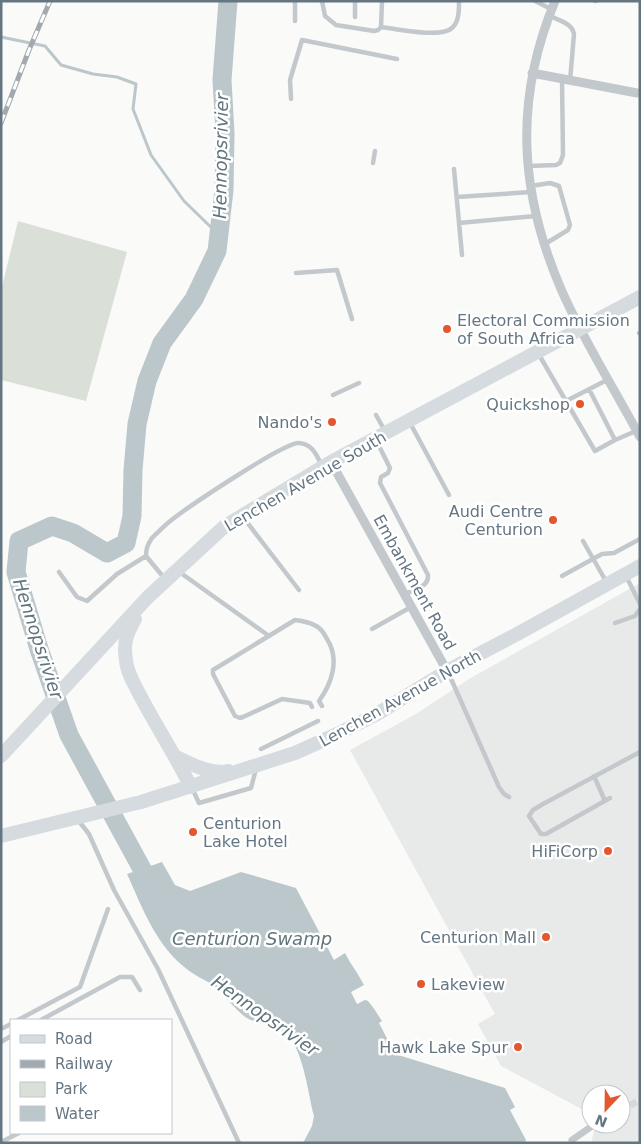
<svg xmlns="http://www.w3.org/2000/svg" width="641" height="1144" font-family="'DejaVu Sans',sans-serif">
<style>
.built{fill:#e8e9e9}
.green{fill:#dadfd7}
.water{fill:#bbc7cb}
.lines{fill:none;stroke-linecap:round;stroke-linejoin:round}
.stream{stroke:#bbc7cb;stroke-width:3}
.river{stroke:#bbc7cb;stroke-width:19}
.pedestrian-tunnel{stroke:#d5d9db;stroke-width:7;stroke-dasharray:7 3.5;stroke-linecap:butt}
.service{stroke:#c3c8cc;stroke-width:4.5}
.pedestrian{stroke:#c3c8cc;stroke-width:7}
.minor{stroke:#c3c8cc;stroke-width:9}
.secondary{stroke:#d6dbdf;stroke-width:14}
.rail-casing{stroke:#a2aab0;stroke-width:5}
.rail{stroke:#fff;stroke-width:3;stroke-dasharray:9;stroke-linecap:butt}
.poi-dot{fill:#e4572e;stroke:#fff;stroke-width:2}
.labels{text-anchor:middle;stroke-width:5;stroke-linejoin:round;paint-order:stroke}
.poi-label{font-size:16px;fill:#657683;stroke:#fff;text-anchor:end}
.street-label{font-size:16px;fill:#657683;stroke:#fff}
.water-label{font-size:18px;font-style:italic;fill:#60757c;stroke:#fff}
</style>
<rect width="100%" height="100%" fill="#fafaf8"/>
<path class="built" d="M640,583V1143H591L596,1124H621V1094H591V1114L501,1066L478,1024L495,1014L350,750L416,714L469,679Z"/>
<path class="green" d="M18,221L127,252L86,401L1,380V291Z"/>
<path class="water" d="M162,862L175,885L190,891L241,872L296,888L334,960L345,953C351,965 358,973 364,985L351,992L357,1004C360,1003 363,1000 366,1000C370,1001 379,1017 382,1021L379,1023L395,1054L505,1088L515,1107L510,1110L526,1140L525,1143H303L312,1126L314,1116C308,1094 304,1053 288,1036C276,1023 257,1026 244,1016C234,1008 226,997 217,988C208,981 197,977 188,970C156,946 143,909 127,874Z"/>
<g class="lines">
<path class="stream" d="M1,37L45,46L61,65L93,74L117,77L136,84L133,109L151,155L184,201L219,235"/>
<path class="river" d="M154,891L69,735L39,649L16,572L19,541L52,526L73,533L107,553L126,543L132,516L133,470L137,424L147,381L162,343L194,299L217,251L224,190L225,133L222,80L228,1"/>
<path class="pedestrian-tunnel" d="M621,1110L640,1100"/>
<path class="service" d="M322,1L325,16L336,25L374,31L378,30L381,27L382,1
M535,1L551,9
M595,1H596
M550,16C560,21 572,23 574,34L570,81
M355,17V1
M295,21V1
M381,27C396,29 443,39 453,27C459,21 459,10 459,1
M291,99L290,80L302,40L397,59
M373,163L375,151
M529,166L556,165L560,163L563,155L562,79
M454,169L462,255
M531,186L550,183L559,186L570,225L568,230L545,244
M457,197L531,192
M459,223L536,216
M296,273L337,270L352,319
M639,333H640
M538,353L595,451L615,440L636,431
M589,389L615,440
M333,395L359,383
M566,401L609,379
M376,415L385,431
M409,421L449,495
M376,440L390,468L388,473L381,477L380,483L428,575C429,587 414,590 405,594
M243,517L299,590
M583,541L607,583
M178,571L269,636
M59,572L77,597L87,601L117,574L146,556
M562,576L602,554L614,553L640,539
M626,576L640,604
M165,579L146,556C146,548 148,544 152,538C157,533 163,527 169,522C185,509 284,442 299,443C313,444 317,456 322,466
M615,623L635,616L640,609
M372,629L411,607
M448,672L499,787L504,794L509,797
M312,707L310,703L282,699L243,717L240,718L235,716L213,674V670L295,620C302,621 309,622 314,625C320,627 324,633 327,639C340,659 332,683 319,701L322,706
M261,749L318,721
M594,776L605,801
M192,788L199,803L251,788L256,769
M610,798L546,834H541L529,816L533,810L543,804L640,752
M78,820L89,834L114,890L158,969L239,1143
M18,1020L80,987L108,909
M41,1020L120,977H132L140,990
M1,1029L11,1024
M1,1042L11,1036
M1,1142L19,1133"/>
<path class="pedestrian" d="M572,1140L595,1124"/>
<path class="minor" d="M555,1C514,100 519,191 561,289C583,340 614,388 640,437
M532,73L637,93
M331,462L447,671"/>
<path class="secondary" d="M135,619C127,633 123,643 126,660C127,674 136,687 142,699C158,729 176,757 191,787
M1,756L148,597L225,526L331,462L640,297
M176,757C192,764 210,775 228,771
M1,836L141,802L295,753L335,735L377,714L447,671L519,633L640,566"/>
<defs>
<path id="rail" d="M1,123L29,50L50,1"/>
</defs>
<use href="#rail" class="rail-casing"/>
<use href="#rail" class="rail"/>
</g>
<g class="poi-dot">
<circle cx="447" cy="329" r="5"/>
<circle cx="580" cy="404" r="5"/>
<circle cx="332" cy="422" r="5"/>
<circle cx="553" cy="520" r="5"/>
<circle cx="193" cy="832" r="5"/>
<circle cx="608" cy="851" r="5"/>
<circle cx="546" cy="937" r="5"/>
<circle cx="421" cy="984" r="5"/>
<circle cx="518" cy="1047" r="5"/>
</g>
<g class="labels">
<g class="poi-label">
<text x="457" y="326" text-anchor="start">Electoral Commission<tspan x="457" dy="18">of South Africa</tspan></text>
<text x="570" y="410">Quickshop</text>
<text x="322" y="428">Nando's</text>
<text x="543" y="517">Audi Centre<tspan x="543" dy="18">Centurion</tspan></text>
<text x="203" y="829" text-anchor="start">Centurion<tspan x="203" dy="18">Lake Hotel</tspan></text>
<text x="598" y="857">HiFiCorp</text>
<text x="536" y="943">Centurion Mall</text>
<text x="431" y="990" text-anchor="start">Lakeview</text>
<text x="508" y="1053">Hawk Lake Spur</text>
</g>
<g class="street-label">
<text transform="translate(305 481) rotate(-30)" y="6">Lenchen Avenue South</text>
<text transform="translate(415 582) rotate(61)" y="6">Embankment Road</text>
<text transform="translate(400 698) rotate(-29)" y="6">Lenchen Avenue North</text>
</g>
<g class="water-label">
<text transform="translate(221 156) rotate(-89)" y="6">Hennopsrivier</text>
<text transform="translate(38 639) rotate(72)" y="6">Hennopsrivier</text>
<text x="252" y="945">Centurion Swamp</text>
<text transform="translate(265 1016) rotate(35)" y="6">Hennopsrivier</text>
</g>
</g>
<rect width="641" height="1144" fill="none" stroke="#657683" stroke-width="5"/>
<rect x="10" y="1019" width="162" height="115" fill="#ffffff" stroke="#c1c8cd"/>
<rect x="20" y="1035" width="25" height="8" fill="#d6dbdf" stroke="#c1c8cd"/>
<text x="55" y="1044" font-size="15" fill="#657683">Road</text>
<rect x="20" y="1060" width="25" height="8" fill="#a2aab0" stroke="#c1c8cd"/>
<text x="55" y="1069" font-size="15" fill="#657683">Railway</text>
<rect x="20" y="1082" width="25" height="15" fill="#dadfd7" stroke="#c1c8cd"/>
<text x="55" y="1094" font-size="15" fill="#657683">Park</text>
<rect x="20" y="1106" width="25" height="15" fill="#bbc7cb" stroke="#c1c8cd"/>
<text x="55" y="1119" font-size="15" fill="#657683">Water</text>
<g transform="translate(606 1109) rotate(202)"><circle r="24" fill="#ffffff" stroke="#c1c8cd"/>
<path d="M0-4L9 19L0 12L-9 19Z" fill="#e4572e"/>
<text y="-8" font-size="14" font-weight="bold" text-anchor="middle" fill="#657683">N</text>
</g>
</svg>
